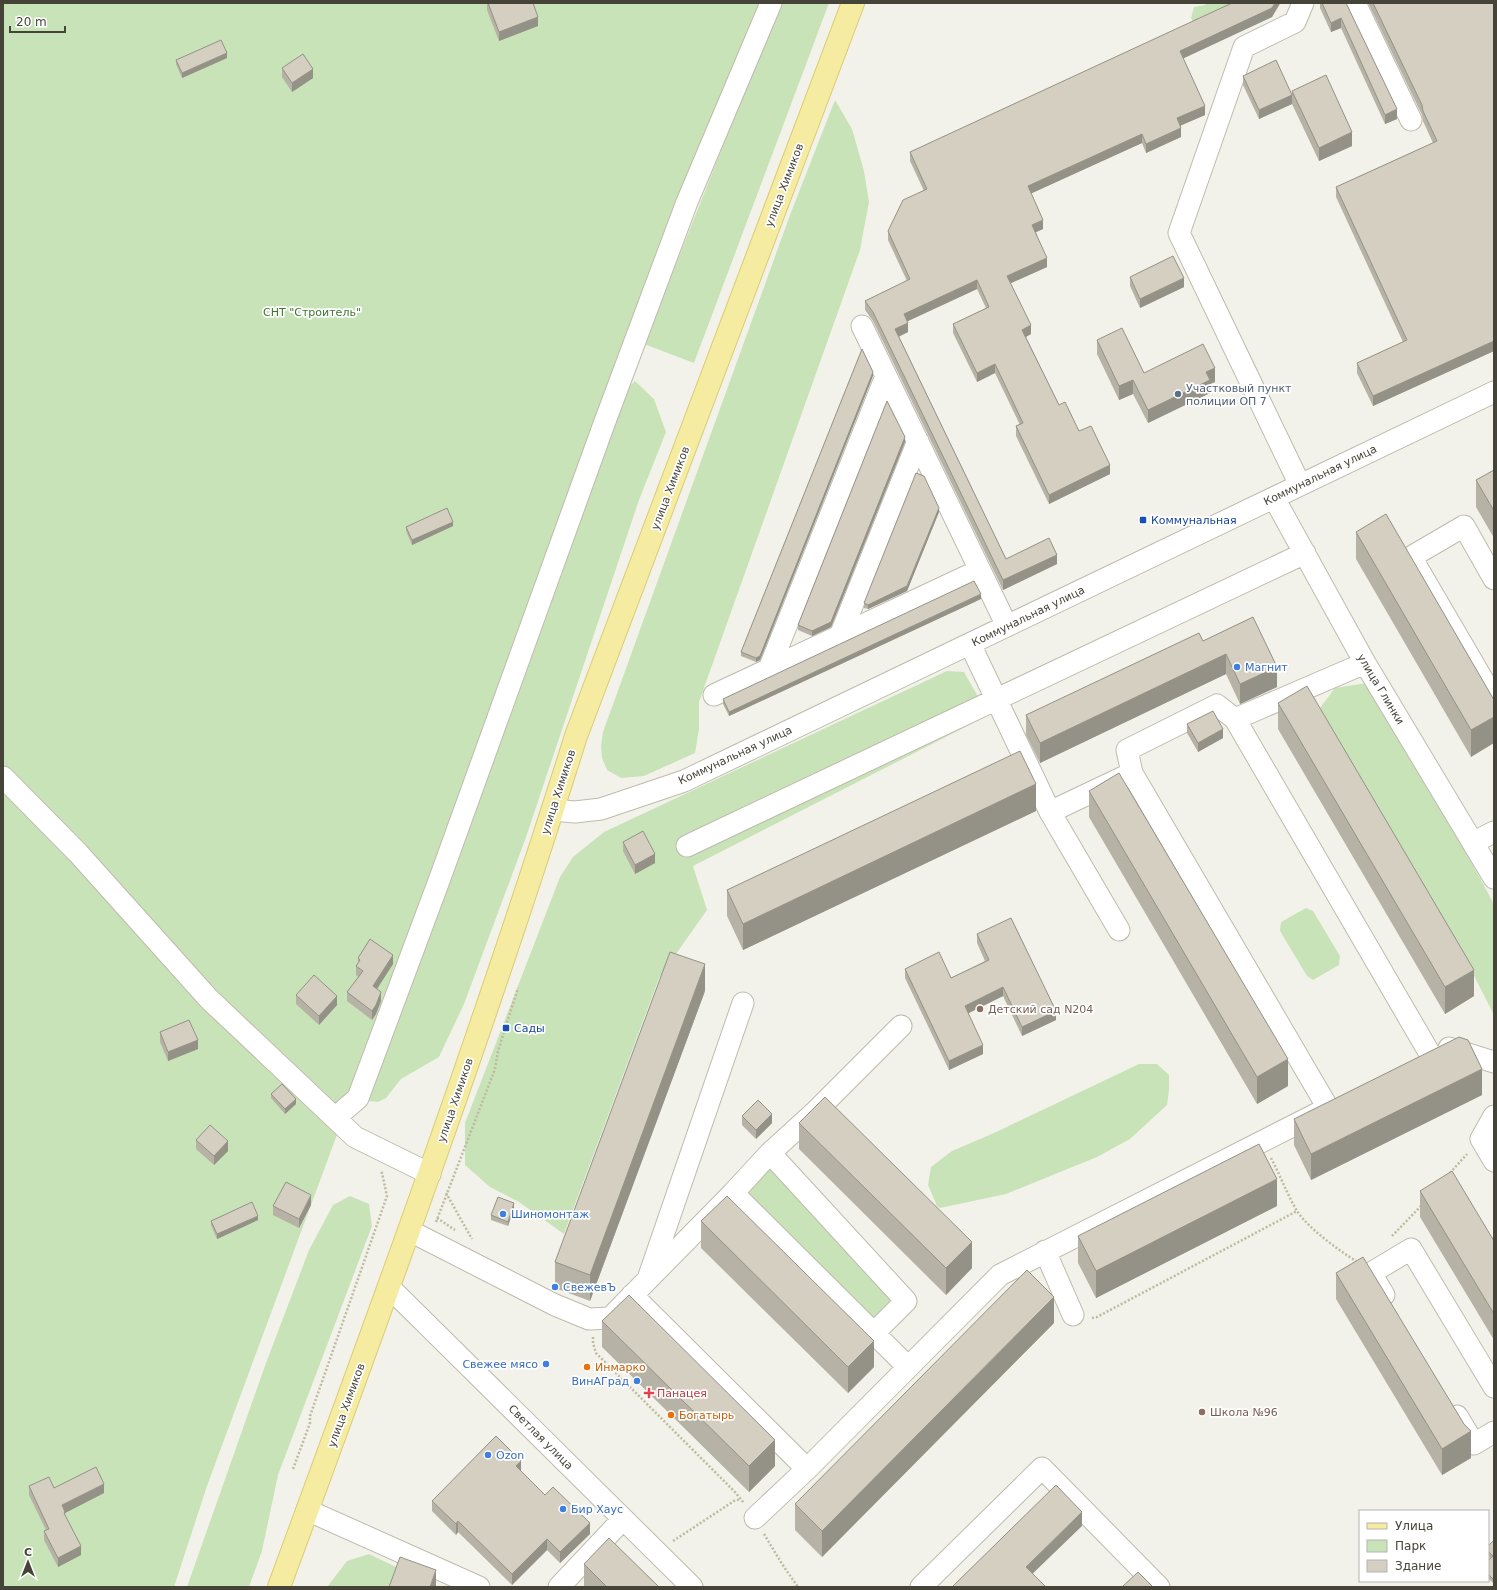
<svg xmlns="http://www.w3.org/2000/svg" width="1497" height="1590" font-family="'DejaVu Sans',sans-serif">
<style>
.green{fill:#c8e3b7}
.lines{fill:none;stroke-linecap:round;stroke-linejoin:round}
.minor-casing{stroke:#bebbad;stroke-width:23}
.major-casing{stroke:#d9cc72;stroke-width:24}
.path{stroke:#beb9a0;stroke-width:2.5;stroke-dasharray:2 2;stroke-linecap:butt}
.minor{stroke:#fff;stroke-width:21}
.major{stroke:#f5eba1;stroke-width:22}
.wall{fill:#b6b2a5}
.shaded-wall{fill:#949186}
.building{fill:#d4cfc0;stroke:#949186}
.service-dot{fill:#5c6f8a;stroke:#fff;stroke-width:1.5}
.transit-dot{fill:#1a4fb4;stroke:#fff;stroke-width:1.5}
.shop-dot{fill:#3f7fe0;stroke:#fff;stroke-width:1.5}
.education-dot{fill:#8d6e63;stroke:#fff;stroke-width:1.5}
.food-dot{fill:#e8710a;stroke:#fff;stroke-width:1.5}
.health-dot{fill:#e0444e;stroke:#fff;stroke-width:1.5}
.labels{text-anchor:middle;stroke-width:3.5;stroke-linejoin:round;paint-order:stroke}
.street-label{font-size:11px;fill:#464339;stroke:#fff}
.park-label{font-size:11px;fill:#3f7331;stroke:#fff}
.service-label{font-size:11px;fill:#4e5e75;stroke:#fff;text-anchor:start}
.transit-label{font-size:11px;fill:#164399;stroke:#fff;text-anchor:start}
.shop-label{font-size:11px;fill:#366cbe;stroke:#fff;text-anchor:start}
.education-label{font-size:11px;fill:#785e54;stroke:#fff;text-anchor:start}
.food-label{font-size:11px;fill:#c56008;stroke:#fff;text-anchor:start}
.health-label{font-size:11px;fill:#be3a42;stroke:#fff;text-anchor:start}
</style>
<rect width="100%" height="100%" fill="#f3f2ea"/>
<path class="green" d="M3,3H768L667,243L207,1486L174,1587H3Z
M780,3H829L694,363L644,344Z
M1205,3H1236L1195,26L1191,18L1194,7L1205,5Z
M835,100L852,129L864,171L869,202L860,250L699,702V729L695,753L644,776L621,778L607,770L602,758L601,746L603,732L790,215Z
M635,381L654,399L666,432L639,500L525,840L464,1004L439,1057L401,1079L386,1098L378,1102L368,1101L619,396Z
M947,671L964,672L980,700L981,719L693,866L707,910L659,978L564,1234L519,1202L490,1187L465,1165V1123L560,877L573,857L604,832Z
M1367,683L1422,772L1494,904V1015L1470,968L1320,708L1335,688Z
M1306,908L1313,911L1340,956L1339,965L1313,980L1307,976L1280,931L1281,922Z
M1139,1064H1157L1169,1075V1090L1167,1105L1130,1139L1097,1157L1006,1194L940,1208L937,1206L928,1185L931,1167L952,1151L994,1133Z
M769,1168L897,1298L873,1321L746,1190Z
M350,1196L369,1204L372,1226L278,1475L262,1551L249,1587H187L266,1363L309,1250L333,1205Z
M369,1554L398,1568L394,1587H327L347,1561Z"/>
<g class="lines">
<defs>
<path id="minor" d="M1355,3L1411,120
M862,326L1007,626
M1300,485L1179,233L1244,47L1295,22L1303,3
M1274,498L1365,663L1494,878
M1494,579L1464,526L1411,557L1494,699
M840,636L918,441
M970,644L1050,812L1119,930
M769,669L886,376
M714,695L980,570
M1235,719L1430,1054
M1132,773L1328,1108
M3,777L78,853L209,999L355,1137L430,1174
M553,810L575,812L601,809L684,781L1494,392
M1050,812L1132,773L1127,750L1217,705L1235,719L1365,663
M1474,842L1494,832
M687,846L1305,553
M1449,1048L1494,1062
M1494,1116L1481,1139L1494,1161
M335,1118L358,1098L440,878L604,424L687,202L771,3
M770,1153L906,1301L874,1333
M733,1193L908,1367
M410,1231L555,1305L589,1319L610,1318L733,1193L770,1153L816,1111L901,1026
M1045,1251L1073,1315
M649,1276L743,1003
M389,1287L692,1587
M632,1295L807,1469L1000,1275L1320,1112
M1384,1295L1371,1273L1411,1249L1494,1387
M1457,1416L1474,1444L1494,1432
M307,1510L479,1587
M755,1518L807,1469
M559,1587L623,1519
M921,1587L1042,1468L1159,1587"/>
<path id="major" d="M279,1587C383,1305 486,1023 576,736L853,3"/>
</defs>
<use href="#minor" class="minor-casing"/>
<use href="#major" class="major-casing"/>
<path class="path" d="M1271,1158C1280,1175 1287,1194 1297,1211C1308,1228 1338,1250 1356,1261
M1450,1173L1467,1154
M446,1193L472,1239
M437,1218L455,1230
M436,1222L495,1069L498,1051L518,988
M1392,1236L1422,1205
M1092,1318L1097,1317L1297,1211
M593,1337V1343L596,1353L734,1491L744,1503
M293,1469L310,1423V1416L387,1196L382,1173L381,1172
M764,1534L782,1564L798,1587
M673,1541L734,1501L741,1499"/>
<use href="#minor" class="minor"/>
<use href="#major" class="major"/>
</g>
<path class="wall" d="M487,3H533L538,26L499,41L487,10Z
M1320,3H1346L1397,119L1385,124L1341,28L1331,32L1320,8Z
M1368,3H1494V351L1373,406L1357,373V363L1403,342L1336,197V187L1433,143L1423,121L1422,115Z
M1280,4L1272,17L1183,58L1205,115L1180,126L1181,137L1146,153L1142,143L1031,193L1043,229L1036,232L1047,267L1010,283L1031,334L1026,337L1059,405L1079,431L1110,474L1049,504L1016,436V426L1020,425L995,373L977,382L953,333V324L986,308L977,289L907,321L908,332L899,337L1006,559L1057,564L1003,590L873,321L865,310V301L907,281L888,240V231L924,191L910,161V152Z
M227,58L182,78L176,64V60Z
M282,68L313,78L292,92L282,77Z
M1243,76L1292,95V91L1352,146L1319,161L1292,104L1259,119L1243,85Z
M1130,277L1184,287L1140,308L1130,286Z
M1097,340L1144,373L1215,382L1210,384V393L1148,423L1133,394L1119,400L1097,354Z
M873,376L760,660L756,662L741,656V652Z
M905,442L831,627L812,636L798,630V625Z
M1494,470V538L1476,507V480Z
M939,512L907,591L868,609L864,608V603Z
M453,526L412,545L406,531V527Z
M1356,532L1494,700L1471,757L1356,559Z
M981,599L729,716L723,704V699Z
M1253,617L1277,687L1240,704L1226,674L1040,763L1026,735V715L1203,641Z
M1278,703L1474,996L1445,1014L1278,729Z
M1187,724L1223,738L1198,752L1187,733Z
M1089,791L1288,1086L1257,1104L1089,817Z
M1036,811L743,950L727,916V890Z
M623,842L655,863L635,874L623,851Z
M977,934L1056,1020L1022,1036L1003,996L968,1013L983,1054L949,1070L905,978V969L951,978L985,961L977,943Z
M358,958L393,964L377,989L381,1001L376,1014L372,1020L347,1001V992L358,977L356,975V966L358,964Z
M705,991L590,1301L555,1288V1262Z
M296,995L337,1005L319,1025L296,1004Z
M160,1032L198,1049L168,1061L160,1042Z
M271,1094L296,1104L285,1114L271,1098Z
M1482,1095L1311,1180L1294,1145V1119Z
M742,1116L772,1123L756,1139L742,1125Z
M799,1123L972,1268L946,1295L799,1149Z
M196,1140L228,1151L214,1165L196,1149Z
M1420,1191L1494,1241V1340L1420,1217Z
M311,1205L299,1228L273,1215V1206Z
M1277,1206L1096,1298L1078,1263V1236Z
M514,1208L508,1226L491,1220V1215Z
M258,1220L217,1239L211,1225V1221Z
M701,1221L874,1367L848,1393L701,1248Z
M1336,1273L1464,1424L1471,1458L1442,1475L1336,1299Z
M602,1321L775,1466L749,1492L602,1347Z
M1054,1323L822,1557L795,1530V1504Z
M521,1471L545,1495L590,1534L560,1563L547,1550L512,1585L458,1532L456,1535L432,1511V1501Z
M29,1486L104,1493L65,1513V1515L81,1555L58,1567L44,1540V1531L46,1530L29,1495Z
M1494,1540V1584L1488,1578V1561L1490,1558L1488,1556V1546Z
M584,1564L659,1587H584Z"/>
<path class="shaded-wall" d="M1275,3H1280L1272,17L1180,60V51Z
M538,17V26L499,41V32Z
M1341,18V28L1331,32V23Z
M227,53V58L182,78V73Z
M313,69V78L292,92V83Z
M1292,95V104L1259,119V110Z
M1205,106V115L1177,127V118Z
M1397,109V119L1385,124V115Z
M1181,128V137L1146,153V144Z
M1352,132V146L1319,161V148Z
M1142,134V143L1028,195V186Z
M1043,220V229L1032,234V225Z
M1047,258V267L1007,285V276Z
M1184,278V287L1140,308V299Z
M977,280V289L904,323V314Z
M908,323V332L895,338V329Z
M1031,325V334L1022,339V330Z
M1494,341V351L1373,406V396Z
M995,364V373L977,382V373Z
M1215,368V382L1210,384V393L1148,423V410L1206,372Z
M873,372V376L760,660L756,662V658Z
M1133,380V394L1119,400V386Z
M905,437V442L831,627L812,636V631Z
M1110,465V474L1049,504V495Z
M939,508V512L907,591L868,609V605Z
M453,522V526L412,545V540Z
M1057,555V564L1003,590V580Z
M981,594V599L729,716V712Z
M1226,654V674L1040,763V743Z
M1277,667V687L1240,704V684Z
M1494,717V743L1471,757V730Z
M1223,729V738L1198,752V743Z
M1036,784V811L743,950V924Z
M655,854V863L635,874V865Z
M393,955V964L373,995V986Z
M705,964V991L590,1301V1275Z
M1474,970V996L1445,1014V987Z
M1003,987V996L965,1015V1006Z
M381,992V1001L376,1014L372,1020V1011Z
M337,996V1005L319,1025V1016Z
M1056,1011V1020L1022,1036V1027Z
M198,1040V1049L168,1061V1052Z
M983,1045V1054L949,1070V1061Z
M1288,1059V1086L1257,1104V1077Z
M1482,1069V1095L1311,1180V1154Z
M296,1099V1104L285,1114V1109Z
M772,1114V1123L756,1139V1130Z
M228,1141V1151L214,1165V1156Z
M1277,1179V1206L1096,1298V1271Z
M311,1195V1205L299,1228V1219Z
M514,1203V1208L508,1226V1222Z
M258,1216V1220L217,1239V1234Z
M972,1242V1268L946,1295V1268Z
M1054,1297V1323L822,1557V1531Z
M874,1341V1367L848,1393V1367Z
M1471,1431V1458L1442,1475V1449Z
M775,1440V1466L749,1492V1466Z
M521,1461V1472L516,1466Z
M104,1484V1493L65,1513V1521L62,1505Z
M1082,1512V1526L1026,1580V1567Z
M458,1521V1532L456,1535V1524Z
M590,1523V1534L560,1563V1552Z
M547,1539V1550L512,1585V1574Z
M81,1546V1555L58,1567V1558Z
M436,1570V1587H430Z"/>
<path class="building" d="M488,3H533L538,17L499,32Z
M1232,3H1275L1272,8L1180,51L1205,106L1177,118L1181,128L1146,144L1142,134L1028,186L1043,220L1032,225L1047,258L1007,276L1031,325L1022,330L1059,405L1065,402L1079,431L1091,426L1110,465L1049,495L1016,426L1023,423L995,364L977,373L953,324L989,307L977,280L904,314L908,323L895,329L1006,559L1049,538L1057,555L1003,580L873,312L865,301L910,279L888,231L903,200L927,189L910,152Z
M1322,3H1346L1397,109L1385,115L1341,18L1331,23Z
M1373,3H1494V341L1373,396L1357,363L1407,340L1336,187L1437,141L1423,111L1422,105Z
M221,40L227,53L182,73L176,60Z
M303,54L313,69L292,83L282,68Z
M1276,60L1292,95L1259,110L1243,76Z
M1326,75L1352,132L1319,148L1292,91Z
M1173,256L1184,278L1140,299L1130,277Z
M1122,328L1144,373L1203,344L1215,368L1206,372L1210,380L1148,410L1133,380L1119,386L1097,340Z
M862,349L873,372L760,656L756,658L741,652Z
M887,401L905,437L831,622L812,631L798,625Z
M1494,470V511L1476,480Z
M916,473L924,476L939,508L907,586L868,605L864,603Z
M447,508L453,522L412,540L406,527Z
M1386,514L1494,700V717L1471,730L1356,532Z
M974,581L981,594L729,712L723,699Z
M1253,617L1277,667L1240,684L1226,654L1040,743L1026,715L1199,633L1203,641Z
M1307,686L1474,970L1445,987L1278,703Z
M1213,711L1223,729L1198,743L1187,724Z
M1020,751L1036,784L743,924L727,890Z
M1119,773L1288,1059L1257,1077L1089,791Z
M643,831L655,854L635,865L623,842Z
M1011,918L1056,1011L1022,1027L1003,987L965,1006L983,1045L949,1061L905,969L939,952L951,978L989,960L977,934Z
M370,939L393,955L373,986L381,992L376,1005L372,1011L347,992L363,971L356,966L360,960L358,958Z
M670,952L705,964L590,1275L555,1262Z
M314,975L337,996L319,1016L296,995Z
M189,1020L198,1040L168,1052L160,1032Z
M1459,1037L1468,1040L1482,1069L1311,1154L1294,1119Z
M282,1084L296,1099L285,1109L271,1094Z
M825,1097L972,1242L946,1268L799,1123Z
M758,1100L772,1114L756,1130L742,1116Z
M210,1125L228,1141L214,1156L196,1140Z
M1259,1144L1277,1179L1096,1271L1078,1236Z
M1452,1171L1494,1241V1314L1420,1191Z
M286,1182L311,1195L299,1219L273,1206Z
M727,1196L874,1341L848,1367L701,1221Z
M498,1197L514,1203L508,1222L491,1215Z
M252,1202L258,1216L217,1234L211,1221Z
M1363,1257L1464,1424L1471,1431L1442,1449L1336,1273Z
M1027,1270L1054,1297L822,1531L795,1504Z
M629,1295L775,1440L749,1466L602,1321Z
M496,1436L521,1461L516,1466L545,1495L553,1487L590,1523L560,1552L547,1539L512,1574L458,1521L456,1524L432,1501Z
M96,1467L104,1484L62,1505L65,1512L64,1513L81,1546L58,1558L44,1531L49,1529L29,1486L49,1477L54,1488Z
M1056,1485L1082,1512L1026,1567L1046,1587H952Z
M609,1538L659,1587H607L584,1564Z
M1494,1540V1580L1488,1574V1561L1493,1556L1488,1551V1546Z
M400,1557L436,1570L430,1587H389Z
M1138,1572L1153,1587H1122Z"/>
<circle class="service-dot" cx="1178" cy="394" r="4"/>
<g class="transit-dot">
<rect x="1139" y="516" width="8" height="8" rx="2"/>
<rect x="502" y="1024" width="8" height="8" rx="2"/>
</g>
<g class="shop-dot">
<circle cx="1237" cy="667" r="4"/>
<circle cx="503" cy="1214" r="4"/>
<circle cx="555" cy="1287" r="4"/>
<circle cx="546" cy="1364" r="4"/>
<circle cx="637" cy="1381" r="4"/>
<circle cx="488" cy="1455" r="4"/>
<circle cx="563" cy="1509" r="4"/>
</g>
<g class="education-dot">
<circle cx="980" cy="1009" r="4"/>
<circle cx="1202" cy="1412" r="4"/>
</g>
<g class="food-dot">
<circle cx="587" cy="1367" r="4"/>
<circle cx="671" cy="1415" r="4"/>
</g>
<path class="health-dot" d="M647 1387h4v4h4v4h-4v4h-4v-4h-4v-4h4z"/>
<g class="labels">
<g class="street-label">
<text transform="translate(784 185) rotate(-69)" y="4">улица Химиков</text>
<text transform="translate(1320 475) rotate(-26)" y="4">Коммунальная улица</text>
<text transform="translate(670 488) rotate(-69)" y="4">улица Химиков</text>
<text transform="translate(1028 616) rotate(-26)" y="4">Коммунальная улица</text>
<text transform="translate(1381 689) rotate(59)" y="4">улица Глинки</text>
<text transform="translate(735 755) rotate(-25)" y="4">Коммунальная улица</text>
<text transform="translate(558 792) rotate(-72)" y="4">улица Химиков</text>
<text transform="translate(455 1100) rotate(-71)" y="4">улица Химиков</text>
<text transform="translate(346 1405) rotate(-70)" y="4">улица Химиков</text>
<text transform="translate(541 1437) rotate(45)" y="4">Светлая улица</text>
</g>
<g class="park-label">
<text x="312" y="316">СНТ "Строитель"</text>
</g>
<g class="service-label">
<text x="1186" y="392">Участковый пункт<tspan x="1186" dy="13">полиции ОП 7</tspan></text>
</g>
<g class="transit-label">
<text x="1151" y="524">Коммунальная</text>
<text x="514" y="1032">Сады</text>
</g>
<g class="shop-label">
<text x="1245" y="671">Магнит</text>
<text x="511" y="1218">Шиномонтаж</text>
<text x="563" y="1291">СвежевЪ</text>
<text x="538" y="1368" text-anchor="end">Свежее мясо</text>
<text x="629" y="1385" text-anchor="end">ВинАГрад</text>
<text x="496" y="1459">Ozon</text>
<text x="571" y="1513">Бир Хаус</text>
</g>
<g class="education-label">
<text x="988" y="1013">Детский сад N204</text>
<text x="1210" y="1416">Школа №96</text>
</g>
<g class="food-label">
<text x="595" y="1371">Инмарко</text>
<text x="679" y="1419">Богатырь</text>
</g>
<g class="health-label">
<text x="657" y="1397">Панацея</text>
</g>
</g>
<rect width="1497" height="1590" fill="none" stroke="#464339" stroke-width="8"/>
<rect x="1359" y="1510" width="130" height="72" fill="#ffffff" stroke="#b5b4b0"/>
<rect x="1367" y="1523" width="20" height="6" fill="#f5eba1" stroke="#b5b4b0"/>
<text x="1395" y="1530" font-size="12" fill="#464339">Улица</text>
<rect x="1367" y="1540" width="20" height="12" fill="#c8e3b7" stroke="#b5b4b0"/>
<text x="1395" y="1550" font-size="12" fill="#464339">Парк</text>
<rect x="1367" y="1560" width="20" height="12" fill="#d4cfc0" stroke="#b5b4b0"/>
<text x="1395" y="1570" font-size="12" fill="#464339">Здание</text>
<g transform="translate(28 1562)" stroke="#ffffff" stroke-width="3" paint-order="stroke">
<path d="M0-3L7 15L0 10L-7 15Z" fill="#464339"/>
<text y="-6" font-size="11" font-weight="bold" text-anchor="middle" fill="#464339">С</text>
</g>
<path d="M10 26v6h55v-6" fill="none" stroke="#464339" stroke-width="2"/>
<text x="16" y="26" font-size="12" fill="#464339" stroke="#ffffff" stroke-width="3" paint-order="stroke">20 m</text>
</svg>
